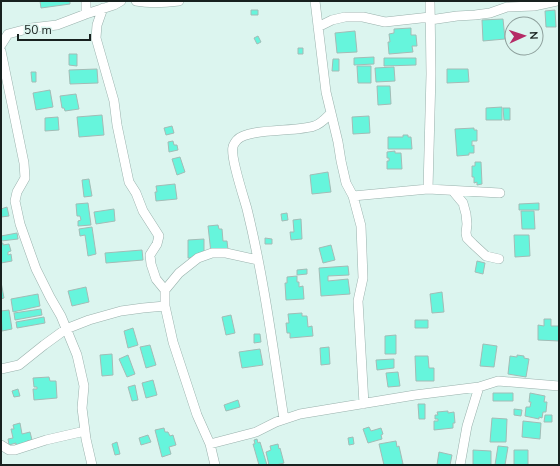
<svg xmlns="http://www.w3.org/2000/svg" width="560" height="466" font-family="'Nunito Sans',sans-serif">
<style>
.building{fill:#66f5dc;stroke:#a3bcb6}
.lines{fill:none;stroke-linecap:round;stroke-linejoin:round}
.street-casing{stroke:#99b1ac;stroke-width:10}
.street{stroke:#fff;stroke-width:9}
</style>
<rect width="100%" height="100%" fill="#dcf5ef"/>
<path class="building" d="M40,1H70V4L41,8Z
M251,10H258V15H251Z
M555,10L556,27H546L545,11Z
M503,19L505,39L483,41L482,20Z
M411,28V35H416L417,46H412L413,52L389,54L388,42H390L389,34L394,33V29Z
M355,31L357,52L337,53L335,33Z
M258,36L261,42L257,44L254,38Z
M298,48H303V54H298Z
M69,54H77V66L69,65Z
M374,57V64L354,65V58Z
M384,58H416V65L384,66Z
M333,59H339V71H332Z
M357,66H371V83H358Z
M394,67L395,81L376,82L375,68Z
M97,69L98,83L70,84L69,70Z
M447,69H468L469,82L447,83Z
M31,72H36V82H32Z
M377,86H390L391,104L378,105Z
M50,90L53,107L36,110L33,93Z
M76,94L79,109L65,111L64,108H62L60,96Z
M502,107V120H486V108Z
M503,108H510V120H504Z
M102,115L104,135L79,137L77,117Z
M369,116L370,133L353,134L352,117Z
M58,117L59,130L45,131V118Z
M172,126L174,133L166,135L164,128Z
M474,128V130H477V141H472V146L474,145V153H469V155L457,156L455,129Z
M403,135H408V137H411L412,149H388V137H403Z
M173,141L174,145H177L178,150L169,152L168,142Z
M395,151V153H401L402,169H387V161H389V158H387V152Z
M180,157L185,172L177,175L172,159Z
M475,162H481L482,184L477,185V182L474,183V177H472V166H475Z
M328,172L331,192L312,194L310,175Z
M89,179L92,196L84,197L82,180Z
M175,184L177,199L156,201L155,192H157L156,186Z
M88,203L91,225L78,226V221L81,220L80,216H77L76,204Z
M539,203V210H519V204Z
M7,207L9,216L1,217V209Z
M114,209L115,221L96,224L94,212Z
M521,211H534L535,229H522Z
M287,213L288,220L282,221L281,214Z
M301,219L302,239L291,240L290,232H294L293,220Z
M218,225L219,229H222L223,241H227L228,250L211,253L208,226Z
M92,227L96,254L88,256L85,235L80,236L79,229Z
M17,233L18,239L1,241V236Z
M514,235H529L530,256L515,257Z
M265,238L272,239V244H265Z
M204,239V258H188V240Z
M1,243H3V245L9,244L11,251L8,252V255L11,254L12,261L1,263Z
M331,245L335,260L323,263L319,248Z
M142,250L143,260L106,263L105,253Z
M477,261L485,263L483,274L475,272Z
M348,266L349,275L328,276V281L348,279L350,294L321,296L319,268Z
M307,269V274L297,275V270Z
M297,276V282H299V287L303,286L304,299L286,300L285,283H287V277Z
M1,282L4,298L1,299Z
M86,287L89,302L72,306L68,291Z
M442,292L444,312L432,313L430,294Z
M38,294L40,306L13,312L11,299Z
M41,309L42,315L15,320L14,313Z
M9,310L12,329L2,331L1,311Z
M302,313V316H307L308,327L312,326L313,336L290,338V333H287L286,323H289L288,314Z
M231,315L235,333L226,335L222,317Z
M44,317L45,323L17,328L16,322Z
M544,319H551V326H559V341L538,340V325L544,326Z
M415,320H428V328H415Z
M133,328L138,345L128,348L124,331Z
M254,334H260L261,342L254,343Z
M396,335V354H385V336Z
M483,344L497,346L494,367L480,366Z
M150,345L156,365L146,368L140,347Z
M329,347L330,364L321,365L320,348Z
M260,349L263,365L242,368L239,352Z
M112,354L113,375L102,376L100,355Z
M128,355L135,374L127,377L119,359Z
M517,355L524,356V358L529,359L526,377L508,374L510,356L517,357Z
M415,356H428L429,368H434V381H416Z
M394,359V368L377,370L376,360Z
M398,372L400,386L388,387L386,373Z
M49,377L50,381H56L57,398L34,400L33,389H37V387H34L33,378Z
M153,380L157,395L146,398L142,383Z
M135,385L138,400L132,401L128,387Z
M18,389L20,396L14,397L12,391Z
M493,393H513V401H493Z
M530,393L545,396L544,402H547L546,412H543L542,418L539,417V419L525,416L526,407H530L531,402H529Z
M238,400L240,407L226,411L224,405Z
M418,404H425V419H419Z
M514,409L522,410L521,416L514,415Z
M448,411V413L454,412L455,423H453V428L434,430V421H438V419H435V415H438L437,412Z
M545,415H552V422H544Z
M492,418L507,419L506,442H490Z
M523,421L541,423L540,439L522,437Z
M20,423L22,434L30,432L32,440L27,441L28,443L16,446V443L9,445L8,439L13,438L11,429H14L13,425Z
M369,427L371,431L381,428L383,434L381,435L382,439L368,443L363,429Z
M164,428L165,432H168L170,436L173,435L176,445L169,447L171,454L162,457L155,430Z
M148,435L151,442L141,445L139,438Z
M353,437L354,444L349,445L348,438Z
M257,439L258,443L260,442L267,465H259L253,444H255L254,440Z
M396,441L397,447L399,446L403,464L398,465H384L379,444Z
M117,442L120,454L115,455L112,444Z
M278,444L279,449L280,448L284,463L276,465H269L266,452L271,450L270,446Z
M498,446L508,447L505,465H495Z
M473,450L491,451V465H473Z
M514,450H528V465H514Z
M439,452L452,455L450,465H437Z"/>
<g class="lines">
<defs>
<path id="street" d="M86,1V14
M136,1C151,4 164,3 179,1
M315,1L326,92L338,142L341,161L346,183L353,196L361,226L363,278L358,301L364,404
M103,8L97,25L96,38L114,101L117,125L129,182L136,193L143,211L159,236L157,244L150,255L151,264L156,279L165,290
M430,20L457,16L475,15L490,13L507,7L534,6L557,1
M318,27L332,20L345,17H363L385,22L430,17
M1,45L8,34L31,28L57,25L86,14L114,5L121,1
M1,51L24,163L25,178L17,192L15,201L20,224L36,269L50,297L61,316L77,355L84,386L82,408L86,439L92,465
M428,189L431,74L430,1
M453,191L463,203L466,214L467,224L466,233L467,238L473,244L486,256L499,259
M353,196L428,189L500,193
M1,369L19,365L44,345L66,329L89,320L121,311L143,308L165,306
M284,419C273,349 264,278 247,209C244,198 230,156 233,147C233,145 236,141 237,140C248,128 297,132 314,126C321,124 326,118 331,113
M210,444L256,432L276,422L300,414L415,395L479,387L498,381L559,386
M1,445L9,450H15L46,440L85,431
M215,465L210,444L197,415L173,342L165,306V290L179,273L198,258L212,253H226L258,260
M460,465L467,426L479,387"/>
</defs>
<use href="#street" class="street-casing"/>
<use href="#street" class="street"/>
</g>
<rect width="560" height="466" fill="none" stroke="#18211f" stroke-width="4"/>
<g transform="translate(524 36) rotate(87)"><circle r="19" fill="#dcf5ef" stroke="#8ea09c"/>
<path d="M0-3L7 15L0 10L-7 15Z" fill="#b52b66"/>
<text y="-6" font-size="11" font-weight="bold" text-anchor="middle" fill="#18211f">N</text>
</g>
<path d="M18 34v6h72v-6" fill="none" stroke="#18211f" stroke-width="2"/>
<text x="24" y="34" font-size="12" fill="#18211f" stroke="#dcf5ef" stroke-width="3" paint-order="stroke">50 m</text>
</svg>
